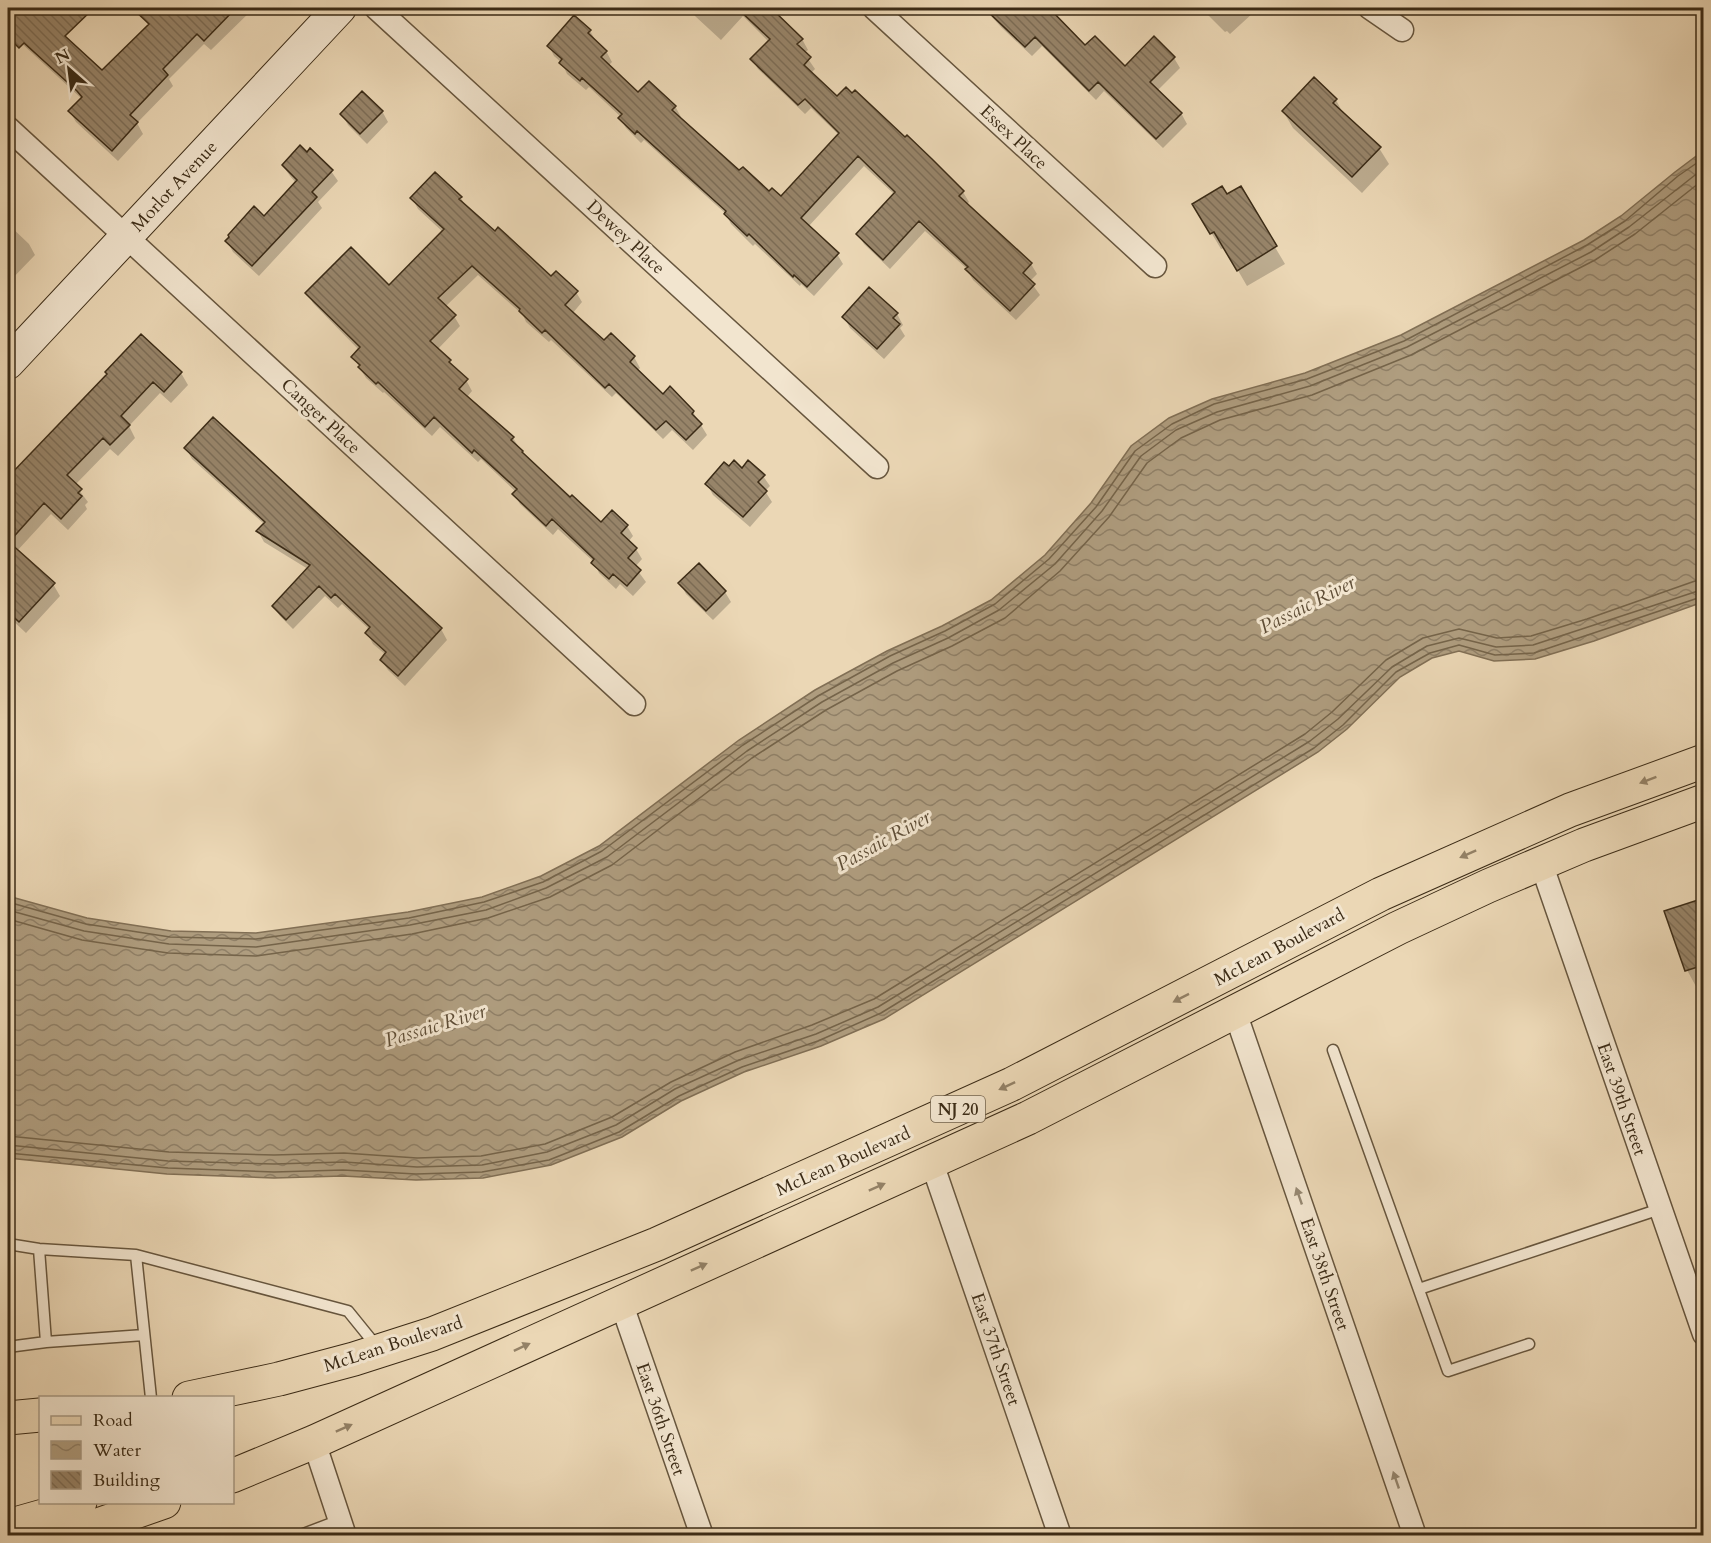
<svg xmlns="http://www.w3.org/2000/svg" width="1711" height="1543" font-family="Cardo,serif">
<style>
.water{fill:url(#water-waves);stroke:#816f55;stroke-width:1.5}
.shadow{fill:#0003}
.lines{fill:none;stroke-linecap:round;stroke-linejoin:round}
.shore{stroke:#75644a;stroke-width:1.5}
.building{fill:url(#building-back-hatch);stroke:#3b2b16;stroke-width:1.5}
.lane-casing{stroke:#67563e;stroke-width:13}
.street-casing{stroke:#67563e;stroke-width:25}
.secondary-casing{stroke:#3b2b16;stroke-width:34}
.primary-casing{stroke:#3b2b16;stroke-width:35}
.lane{stroke:#f2e5cf;stroke-width:10}
.street{stroke:#f2e5cf;stroke-width:22}
.secondary{stroke:#f2e5cf;stroke-width:32}
.primary{stroke:#ebd7b5;stroke-width:33}
.oneway{fill:#938166}
.oneway2{fill:#968872}
.labels{text-anchor:middle;stroke-width:6;stroke-linejoin:round;paint-order:stroke}
.shield{fill:#f2e5cf;stroke:#72634e;stroke-width:1.5}
.shield-label{font-size:16px;font-weight:bold;fill:#3b2b16}
.street-label{font-size:18px;fill:#3b2b16;stroke:#f2e5cf}
.water-label{font-size:20px;font-style:italic;fill:#5e4d36;stroke:#f2e5cf}
</style>
<defs>
<pattern id="water-waves" width="16" height="10" patternUnits="userSpaceOnUse" patternTransform="scale(1.5)"><rect width="16" height="10" fill="#af9d7f"/><path d="M0 5q4-4 8 0t8 0" fill="none" stroke="#908067"/></pattern>
<pattern id="building-back-hatch" width="6" height="6" patternUnits="userSpaceOnUse" patternTransform="scale(1.5)"><rect width="6" height="6" fill="#978469"/><path d="M-1 5l2 2M0 0l6 6M5-1l2 2" fill="none" stroke="#7c6c55"/></pattern>
</defs>
<rect width="100%" height="100%" fill="#ebd7b5"/>
<filter id="stains"><feTurbulence type="fractalNoise" baseFrequency=".00333" numOctaves="4"/><feColorMatrix values="0 0 0 0 .2 0 0 0 0 .09 0 0 0 0 .02 0 0 0 .5 -.17"/></filter>
<radialGradient id="worn" r=".72"><stop offset=".6" stop-color="#630" stop-opacity="0"/><stop offset="1" stop-color="#630" stop-opacity=".3"/></radialGradient>
<path class="water" d="M1703,151V602L1594,641L1535,659L1494,661L1459,651L1432,658L1400,677L1347,729L1318,752L884,1019L821,1046L744,1072L681,1101L622,1137L551,1165L483,1178L416,1180L343,1176L274,1178L167,1174L8,1158V896L87,918L171,931L256,933L408,912L482,897L541,876L599,846L739,740L815,690L887,651L942,626L991,600L1045,555L1091,503L1131,446L1169,418L1212,399L1305,373L1401,335L1584,240L1621,216L1675,172Z"/>
<path class="shadow" d="M8,8H37L102,72L149,26L144,18L154,8H254L211,50L204,44L169,79L173,86L137,123L143,134L118,161L76,122L70,112L82,99L8,31Z
M690,8H767L802,39L808,50L804,53L815,69L811,73L837,98L963,192L969,202L966,205L1031,264L1037,274L1030,281L1040,295L1016,320L973,280L966,268L925,231L890,269L864,244L858,234L895,195L864,166L808,227L837,254L843,264L814,296L801,284L800,286L755,244L753,246L731,224L726,214L644,140L641,143L626,128L620,118L621,117L589,87L586,90L567,74L562,63L554,56L549,46L574,17L590,31L596,41L606,51L612,62L608,66L638,94L675,106L681,117L679,119L739,172L769,193L781,199L839,135L811,108L805,114L758,69L752,59L769,42L743,16L721,40L695,16Z
M984,8H1054L1058,14L1056,17L1085,47L1125,68L1174,58L1180,68L1157,91L1181,113L1187,124L1163,148L1104,91L1096,100L1042,46L1032,56L1001,27Z
M1201,8H1250L1253,13L1230,34L1227,31L1225,32Z
M1336,100L1344,115L1379,148L1389,164L1362,193L1293,128L1283,111Z
M382,111L388,122L367,144L348,125L342,114Z
M283,166L331,171L338,181L318,202L322,208L259,276L233,252L227,241L264,218L296,183L290,176Z
M1240,188L1285,264L1247,286L1225,248L1221,249L1194,204L1227,196Z
M412,198H461L466,207L551,278L576,292L582,302L572,314L604,342L611,335L634,357L640,368L637,371L663,396L693,412L707,435L693,450L672,430L663,439L616,393L612,397L551,340L549,342L526,322L523,315L478,275L445,307L454,316L460,326L437,350L466,380L472,391L467,397L513,438L526,458L570,499L602,524L627,526L633,536L628,542L636,549L642,559L635,567L646,582L633,596L620,584L616,589L599,573L594,562L558,529L553,535L520,504L514,494L516,492L481,459L478,462L440,427L432,436L384,392L383,393L366,378L353,357L359,350L313,303L307,293L389,287L443,232L418,209Z
M8,224L29,244L35,255L8,283Z
M870,289L897,314L903,325L900,328L905,336L884,359L850,328L844,317Z
M181,373L188,385L171,403L160,393L129,426L135,438L118,456L110,449L75,485L88,502L85,505L87,509L68,530L51,514L17,551L53,584L60,596L26,633L8,616V480L108,374Z
M213,419L441,629L447,640L405,686L388,670L381,660L386,655L373,644L367,633L370,630L342,604L338,608L325,596L293,629L280,616L273,606L308,569L264,542L258,531L264,524L192,459L186,448Z
M729,469L742,470L763,476L770,486L765,491L772,502L750,527L713,495L707,484Z
M680,583L725,592L731,602L713,620L686,594Z
M1704,899V991L1699,992L1687,970Z"/>
<g class="lines">
<path class="shore" d="M8,902L86,924L170,937L256,939L409,918L484,902L543,882L602,851L743,745L818,696L890,656L945,631L995,604L1049,559L1096,507L1135,451L1172,424L1214,404L1307,379L1404,341L1587,245L1625,221L1678,176L1704,158
M8,910L84,931L169,944L256,947L410,925L486,910L546,888L607,857L747,751L822,702L893,663L948,638L999,610L1055,564L1102,511L1141,456L1176,430L1217,412L1310,386L1407,347L1591,252L1629,227L1704,168
M8,919L82,940L168,953L256,956L412,934L488,918L550,897L612,865L752,758L826,710L897,671L952,646L1005,618L1060,571L1109,517L1147,463L1181,438L1220,420L1312,395L1411,355L1595,260L1635,234L1704,179
M8,1136L169,1152L274,1155L344,1153L417,1158L481,1156L545,1144L612,1117L671,1082L735,1052L812,1025L874,999L1305,734L1332,712L1386,660L1423,638L1459,629L1497,638L1531,636L1587,619L1695,581L1704,580
M8,1145L168,1161L274,1164L344,1162L417,1167L482,1165L547,1152L616,1125L675,1089L739,1060L816,1034L878,1007L1310,741L1338,719L1392,667L1427,646L1459,638L1496,647L1533,645L1704,589
M8,1153L168,1168L274,1172L343,1170L416,1174L482,1172L549,1160L619,1132L679,1096L742,1067L818,1041L881,1013L1314,748L1343,725L1396,672L1430,653L1459,645L1495,655L1534,653L1704,596"/>
</g>
<path class="building" d="M18,8H94L65,36L102,70L149,24L132,8H236L204,41L197,34L163,69L168,75L130,115L138,122L112,151L68,111L82,97L77,91L24,43L19,48L8,37V19Z
M737,8H771L803,39L797,44L811,57L804,65L837,96L846,87L852,93L855,90L905,137L907,135L932,159L964,191L959,196L1032,263L1023,273L1035,284L1010,311L965,269L968,267L919,221L883,260L856,234L895,192L858,156L801,218L839,253L807,287L794,275L793,277L749,234L747,236L724,214L726,211L637,131L635,134L618,118L622,114L582,78L580,81L559,63L562,59L547,46L574,15L591,30L588,33L607,51L601,57L638,92L649,81L676,106L672,110L739,170L743,167L769,191L772,188L781,196L839,133L805,99L798,105L750,59L770,39Z
M984,8H1049L1085,45L1095,36L1125,66L1154,36L1175,57L1150,82L1182,113L1156,139L1098,82L1089,91L1035,37L1025,47Z
M1314,77L1337,99L1333,103L1381,147L1352,177L1282,111Z
M362,91L383,111L360,134L340,114Z
M300,145L307,152L310,148L333,170L312,192L317,197L252,266L225,241L229,237L228,235L254,206L264,216L297,180L282,165Z
M435,172L462,197L459,199L495,231L498,227L551,276L556,271L578,291L565,305L604,340L611,333L635,356L630,362L663,394L670,386L694,411L692,414L702,424L686,440L666,421L656,430L609,384L605,388L545,330L542,333L519,311L520,309L472,266L438,298L456,315L430,341L451,360L449,362L468,379L459,389L514,437L511,440L523,451L522,452L570,497L572,495L601,522L612,510L628,525L621,533L637,548L628,558L641,570L627,586L613,574L609,579L591,563L594,559L552,519L546,526L512,494L517,489L474,450L472,453L434,417L425,427L378,382L376,384L358,367L360,365L351,357L360,347L305,293L351,247L389,285L444,229L410,198Z
M1222,186L1227,194L1241,186L1277,246L1237,271L1214,232L1210,234L1192,204Z
M869,287L898,313L893,318L900,324L877,349L842,317Z
M141,334L182,372L164,392L153,382L121,416L130,425L110,445L103,438L67,475L82,489L78,493L82,496L61,519L44,503L9,542L55,583L19,622L8,612V477L107,374L105,372Z
M213,417L442,628L398,676L380,660L386,652L365,633L370,627L335,594L331,598L319,586L286,620L272,606L310,565L256,531L265,522L184,448Z
M734,460L742,468L748,460L765,475L758,482L767,491L743,517L705,484L724,462L729,466Z
M699,563L726,591L706,611L678,583Z
M1704,898V965L1685,971L1664,911Z"/>
<g class="lines">
<defs>
<path id="lane" d="M1333,1050L1448,1371L1529,1344
M8,1244L39,1249L136,1255L151,1398
M39,1249L46,1342L144,1335
M136,1255L348,1311L378,1348
M1419,1289L1660,1209
M8,1347L46,1342
M298,1536L340,1520"/>
<path id="street" d="M376,8L877,467
M874,8L1155,266
M1370,8L1402,30
M8,128L634,704
M1541,863L1704,1334
M1235,1012L1415,1536
M932,1163L1060,1536
M621,1302L702,1536
M314,1442L345,1536"/>
<path id="secondary" d="M8,363L340,8"/>
<path id="primary" d="M189,1398L279,1379L354,1359L432,1334L657,1244L1012,1084L1381,894L1570,810L1704,761
M8,1418L40,1415
M232,1476L314,1442L1028,1118L1398,928L1488,886L1584,845L1704,801
M8,1526L61,1511L80,1502
M66,1536L164,1502"/>
</defs>
<use href="#lane" class="lane-casing"/>
<use href="#street" class="street-casing"/>
<use href="#secondary" class="secondary-casing"/>
<use href="#primary" class="primary-casing"/>
<use href="#lane" class="lane"/>
<use href="#street" class="street"/>
<use href="#secondary" class="secondary"/>
<use href="#primary" class="primary"/>
</g>
<defs><path id="oneway-solid" d="M-6-.8H1V-3.2L6.5 0L1 3.2V.8H-6Z" transform="scale(1.5)"/></defs>
<g class="oneway">
<use href="#oneway-solid" transform="translate(1648 780) rotate(159)"/>
<use href="#oneway-solid" transform="translate(1468 854) rotate(156)"/>
<use href="#oneway-solid" transform="translate(1181 998) rotate(153)"/>
<use href="#oneway-solid" transform="translate(1007 1086) rotate(155)"/>
<use href="#oneway-solid" transform="translate(877 1187) rotate(-24)"/>
<use href="#oneway-solid" transform="translate(699 1267) rotate(-24)"/>
<use href="#oneway-solid" transform="translate(522 1347) rotate(-25)"/>
<use href="#oneway-solid" transform="translate(344 1428) rotate(-24)"/>
</g>
<g class="oneway2">
<use href="#oneway-solid" transform="translate(1299 1196) rotate(-109)"/>
<use href="#oneway-solid" transform="translate(1396 1480) rotate(-109)"/>
</g>
<g class="labels">
<rect class="shield" x="931" y="1096" width="54" height="26" rx="4.5"/>
<g class="shield-label">
<text x="958" y="1115">NJ 20</text>
</g>
<g class="street-label">
<text transform="translate(1014 137) rotate(43)" y="6">Essex Place</text>
<text transform="translate(174 186) rotate(-47)" y="6">Morlot Avenue</text>
<text transform="translate(626 237) rotate(43)" y="6">Dewey Place</text>
<text transform="translate(321 416) rotate(43)" y="6">Canger Place</text>
<text transform="translate(1279 947) rotate(-28)" y="6">McLean Boulevard</text>
<text transform="translate(1622 1099) rotate(71)" y="6">East 39th Street</text>
<text transform="translate(843 1161) rotate(-24)" y="6">McLean Boulevard</text>
<text transform="translate(1325 1274) rotate(71)" y="6">East 38th Street</text>
<text transform="translate(393 1344) rotate(-18)" y="6">McLean Boulevard</text>
<text transform="translate(996 1349) rotate(71)" y="6">East 37th Street</text>
<text transform="translate(661 1419) rotate(71)" y="6">East 36th Street</text>
</g>
<g class="water-label">
<text transform="translate(1307 604) rotate(-27)" y="7">Passaic River</text>
<text transform="translate(883 840) rotate(-29)" y="7">Passaic River</text>
<text transform="translate(435 1025) rotate(-17)" y="7">Passaic River</text>
</g>
</g>
<rect width="1711" height="1543" fill="none" stroke="#ebd7b5" stroke-width="30"/>
<rect x="9" y="9" width="1693" height="1525" fill="none" stroke="#3b2b16" stroke-width="3"/>
<rect x="15" y="15" width="1681" height="1513" fill="none" stroke="#3b2b16" stroke-width="1.5"/>
<rect x="39" y="1396" width="195" height="108" fill="#f2e5cf" stroke="#a99b85" stroke-width="1.5"/>
<rect x="51" y="1416" width="30" height="9" fill="#ebd7b5" stroke="#a99b85" stroke-width="1.5"/>
<text x="93" y="1426" font-size="18" fill="#3b2b16">Road</text>
<rect x="51" y="1441" width="30" height="18" fill="url(#water-waves)" stroke="#a99b85" stroke-width="1.5"/>
<text x="93" y="1456" font-size="18" fill="#3b2b16">Water</text>
<rect x="51" y="1471" width="30" height="18" fill="url(#building-back-hatch)" stroke="#a99b85" stroke-width="1.5"/>
<text x="93" y="1486" font-size="18" fill="#3b2b16">Building</text>
<g transform="translate(69 69) rotate(332)" stroke="#f2e5cf" stroke-width="4.5" paint-order="stroke">
<path d="M0-4.5L10 22L0 15L-10 22Z" fill="#3b2b16"/>
<text y="-9" font-size="16" font-weight="bold" text-anchor="middle" fill="#3b2b16">N</text>
</g>
<rect width="100%" height="100%" filter="url(#stains)"/>
<rect width="100%" height="100%" fill="url(#worn)"/>
</svg>
